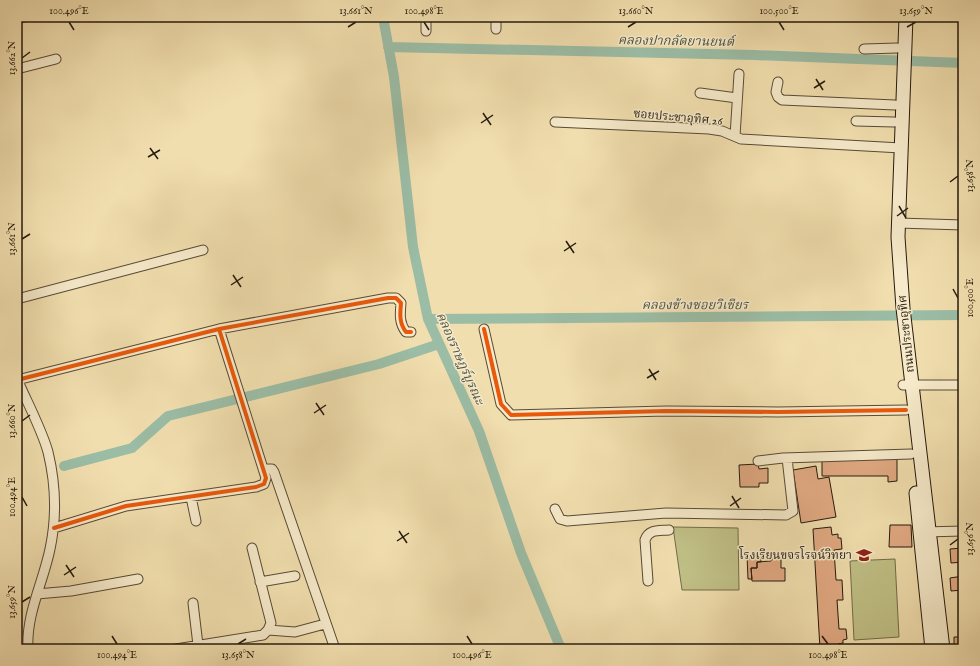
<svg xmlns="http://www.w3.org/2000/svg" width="980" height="666" font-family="'IM FELL English','Noto Serif Thai',serif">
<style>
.green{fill:#c0c086;stroke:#726d4a}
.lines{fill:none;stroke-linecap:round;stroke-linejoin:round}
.canal{stroke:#9bbda6;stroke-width:10}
.building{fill:#e1a982;stroke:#251a0e}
.street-casing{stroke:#584b36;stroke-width:11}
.secondary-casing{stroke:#251a0e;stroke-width:15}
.street{stroke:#f6eaca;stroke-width:9}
.secondary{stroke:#f6eaca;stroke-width:13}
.cycleway-casing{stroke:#f6eaca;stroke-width:6}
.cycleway{stroke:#e8590c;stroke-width:4}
.ticks{fill:none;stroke:#251a0e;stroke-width:1.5}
.labels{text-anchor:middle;stroke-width:3;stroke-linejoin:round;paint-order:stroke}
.street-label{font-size:12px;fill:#251a0e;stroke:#f6eaca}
.poi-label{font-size:12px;fill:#251a0e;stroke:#f6eaca;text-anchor:end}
.water-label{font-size:13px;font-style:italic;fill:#4e5343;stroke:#f6eaca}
.neatline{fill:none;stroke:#251a0e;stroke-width:1.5}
.ticks-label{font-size:10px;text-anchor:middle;fill:#251a0e}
</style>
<rect width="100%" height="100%" fill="#f1deae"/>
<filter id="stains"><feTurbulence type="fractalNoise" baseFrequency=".005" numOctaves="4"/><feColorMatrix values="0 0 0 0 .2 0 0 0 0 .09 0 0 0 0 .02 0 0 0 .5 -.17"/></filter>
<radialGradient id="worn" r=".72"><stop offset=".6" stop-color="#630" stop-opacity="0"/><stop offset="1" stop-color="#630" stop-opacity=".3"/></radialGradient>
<path class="green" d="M673,527L738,528L739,590H682Z
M895,559L899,637L854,640L850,561Z"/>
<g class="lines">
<path class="canal" d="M383,17L394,77L413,247L428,319L479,431L521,553L561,649
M388,47L754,55L963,63
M428,319L963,315
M64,466L132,448L168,416L379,364L439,344"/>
</g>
<path class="building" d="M897,459V481L888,482V476H822V460Z
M758,464L759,469L768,468V483H759V487H740L739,465Z
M816,466L818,479L829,477L836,517L801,523L793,470Z
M890,525H911L912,547H889Z
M831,527L832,535L838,534V538H841L842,549L834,550L836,580H842L843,600H837L839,629H846L847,639L843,640V643L838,644L839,649H820L813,529Z
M963,548V562L951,563L950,549Z
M747,555H761V562H757V568H751L752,579H748Z
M771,559H781V568H785V581H752L751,568H757V562L771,561Z
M963,576V590L951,591L950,578Z
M954,637H963V649H954Z"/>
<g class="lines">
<defs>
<path id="street" d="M426,17V31
M17,19L25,17
M496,29V17
M864,49L897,48
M17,69L56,59
M778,82L776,92L778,97L782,100L895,105
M700,93L737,98
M856,121L894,122
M555,122L709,129L722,131L741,139L901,148
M735,136L739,74
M898,223L963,225
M17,299L203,250
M484,329L501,404L511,415L666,411L778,412L906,410
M17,379C27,402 42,430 48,452C56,485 57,516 50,549C43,583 26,614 28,649
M17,380L219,329L388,298H396L401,303C400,314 399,323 406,332H411
M903,385H963
M758,461L783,458L911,454
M263,469H272L274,472L335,649
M191,497L196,521
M555,509L560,519L567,521L666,513L786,515L793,511L787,458
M54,528L126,506L256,487L264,484L266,478L219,329
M924,532L963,531
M648,581L645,540C649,529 658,531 669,530
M260,582L295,576
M37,594L71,591L138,579
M193,603L198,645
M268,630L295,632L325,624
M176,649L263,635L268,630L271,623L252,548"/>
<path id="secondary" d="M906,17L898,237L903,308L943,649
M916,493L932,649"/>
</defs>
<use href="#street" class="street-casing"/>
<use href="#secondary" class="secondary-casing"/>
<use href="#street" class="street"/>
<use href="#secondary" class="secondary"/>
<defs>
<path id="cycleway" d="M484,329L501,404L511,415L666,411L778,412L906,410
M17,380L219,329L388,298H396L401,303C400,314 399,323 406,332H411
M54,528L126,506L256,487L264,484L266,478L219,329"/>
</defs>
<use href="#cycleway" class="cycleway-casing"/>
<use href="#cycleway" class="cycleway"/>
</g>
<path class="ticks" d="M69,22L74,30M424,22L429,30M779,22L784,30M348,27L356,22M628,27L636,22M907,27L916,22M22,58L30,52M816,79L823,90M814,88L825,81M483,113L491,125M481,123L493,115M150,148L158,159M148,157L160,150M950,182L958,176M899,206L906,218M897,216L908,208M22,239L30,234M566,241L574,253M564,251L576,243M233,275L241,287M231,285L243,277M953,289L958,298M649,369L656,380M647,378L659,371M316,403L324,415M314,413L326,405M22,421L30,415M732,496L739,508M22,497L27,506M730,506L741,498M399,531L407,543M397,541L409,533M950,545L958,539M66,565L74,577M64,575L76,567M22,602L30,597M112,636L117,644M467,636L472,644M822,636L828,644M238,644L246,639"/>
<defs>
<symbol id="school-bare" viewBox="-9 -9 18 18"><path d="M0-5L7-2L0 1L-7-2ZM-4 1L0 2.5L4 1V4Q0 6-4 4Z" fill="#8f2418" stroke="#f6eaca" stroke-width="2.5" paint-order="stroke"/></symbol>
</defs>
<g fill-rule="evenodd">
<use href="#school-bare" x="853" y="544" width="22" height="22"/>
</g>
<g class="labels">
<g class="street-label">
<text transform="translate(678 117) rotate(5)" y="4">ซอยประชาอุทิศ 26</text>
<text transform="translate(906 334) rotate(-96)" y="4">ถนนประชาอุทิศ</text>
</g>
<g class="poi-label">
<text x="852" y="559">โรงเรียนขจรโรจน์วิทยา</text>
</g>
<g class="water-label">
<text transform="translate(676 40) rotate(1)" y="5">คลองปากลัดยานยนต์</text>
<text x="695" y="309">คลองข้างซอยวิเชียร</text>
<text transform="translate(461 358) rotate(66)" y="5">คลองราษฎร์บูรณะ</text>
</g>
</g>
<rect width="980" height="666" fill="none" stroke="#f1deae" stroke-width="44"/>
<rect x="22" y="22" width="936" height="622" class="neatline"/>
<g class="ticks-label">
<text x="69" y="14">100.496°E</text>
<text x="356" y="14">13.661°N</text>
<text x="424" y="14">100.498°E</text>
<text x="636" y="14">13.660°N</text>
<text x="779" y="14">100.500°E</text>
<text x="916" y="14">13.659°N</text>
<text transform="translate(11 58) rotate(-90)" y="4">13.662°N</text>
<text transform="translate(969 176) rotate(-90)" y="4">13.658°N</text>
<text transform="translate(11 239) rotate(-90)" y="4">13.661°N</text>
<text transform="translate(969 298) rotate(-90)" y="4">100.500°E</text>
<text transform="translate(11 421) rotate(-90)" y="4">13.660°N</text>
<text transform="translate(11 497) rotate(-90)" y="4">100.494°E</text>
<text transform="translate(969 539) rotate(-90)" y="4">13.656°N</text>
<text transform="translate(11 602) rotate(-90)" y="4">13.659°N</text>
<text x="117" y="658">100.494°E</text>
<text x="238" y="658">13.658°N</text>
<text x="472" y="658">100.496°E</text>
<text x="828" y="658">100.498°E</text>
</g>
<rect width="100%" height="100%" filter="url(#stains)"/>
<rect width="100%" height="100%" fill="url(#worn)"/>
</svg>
